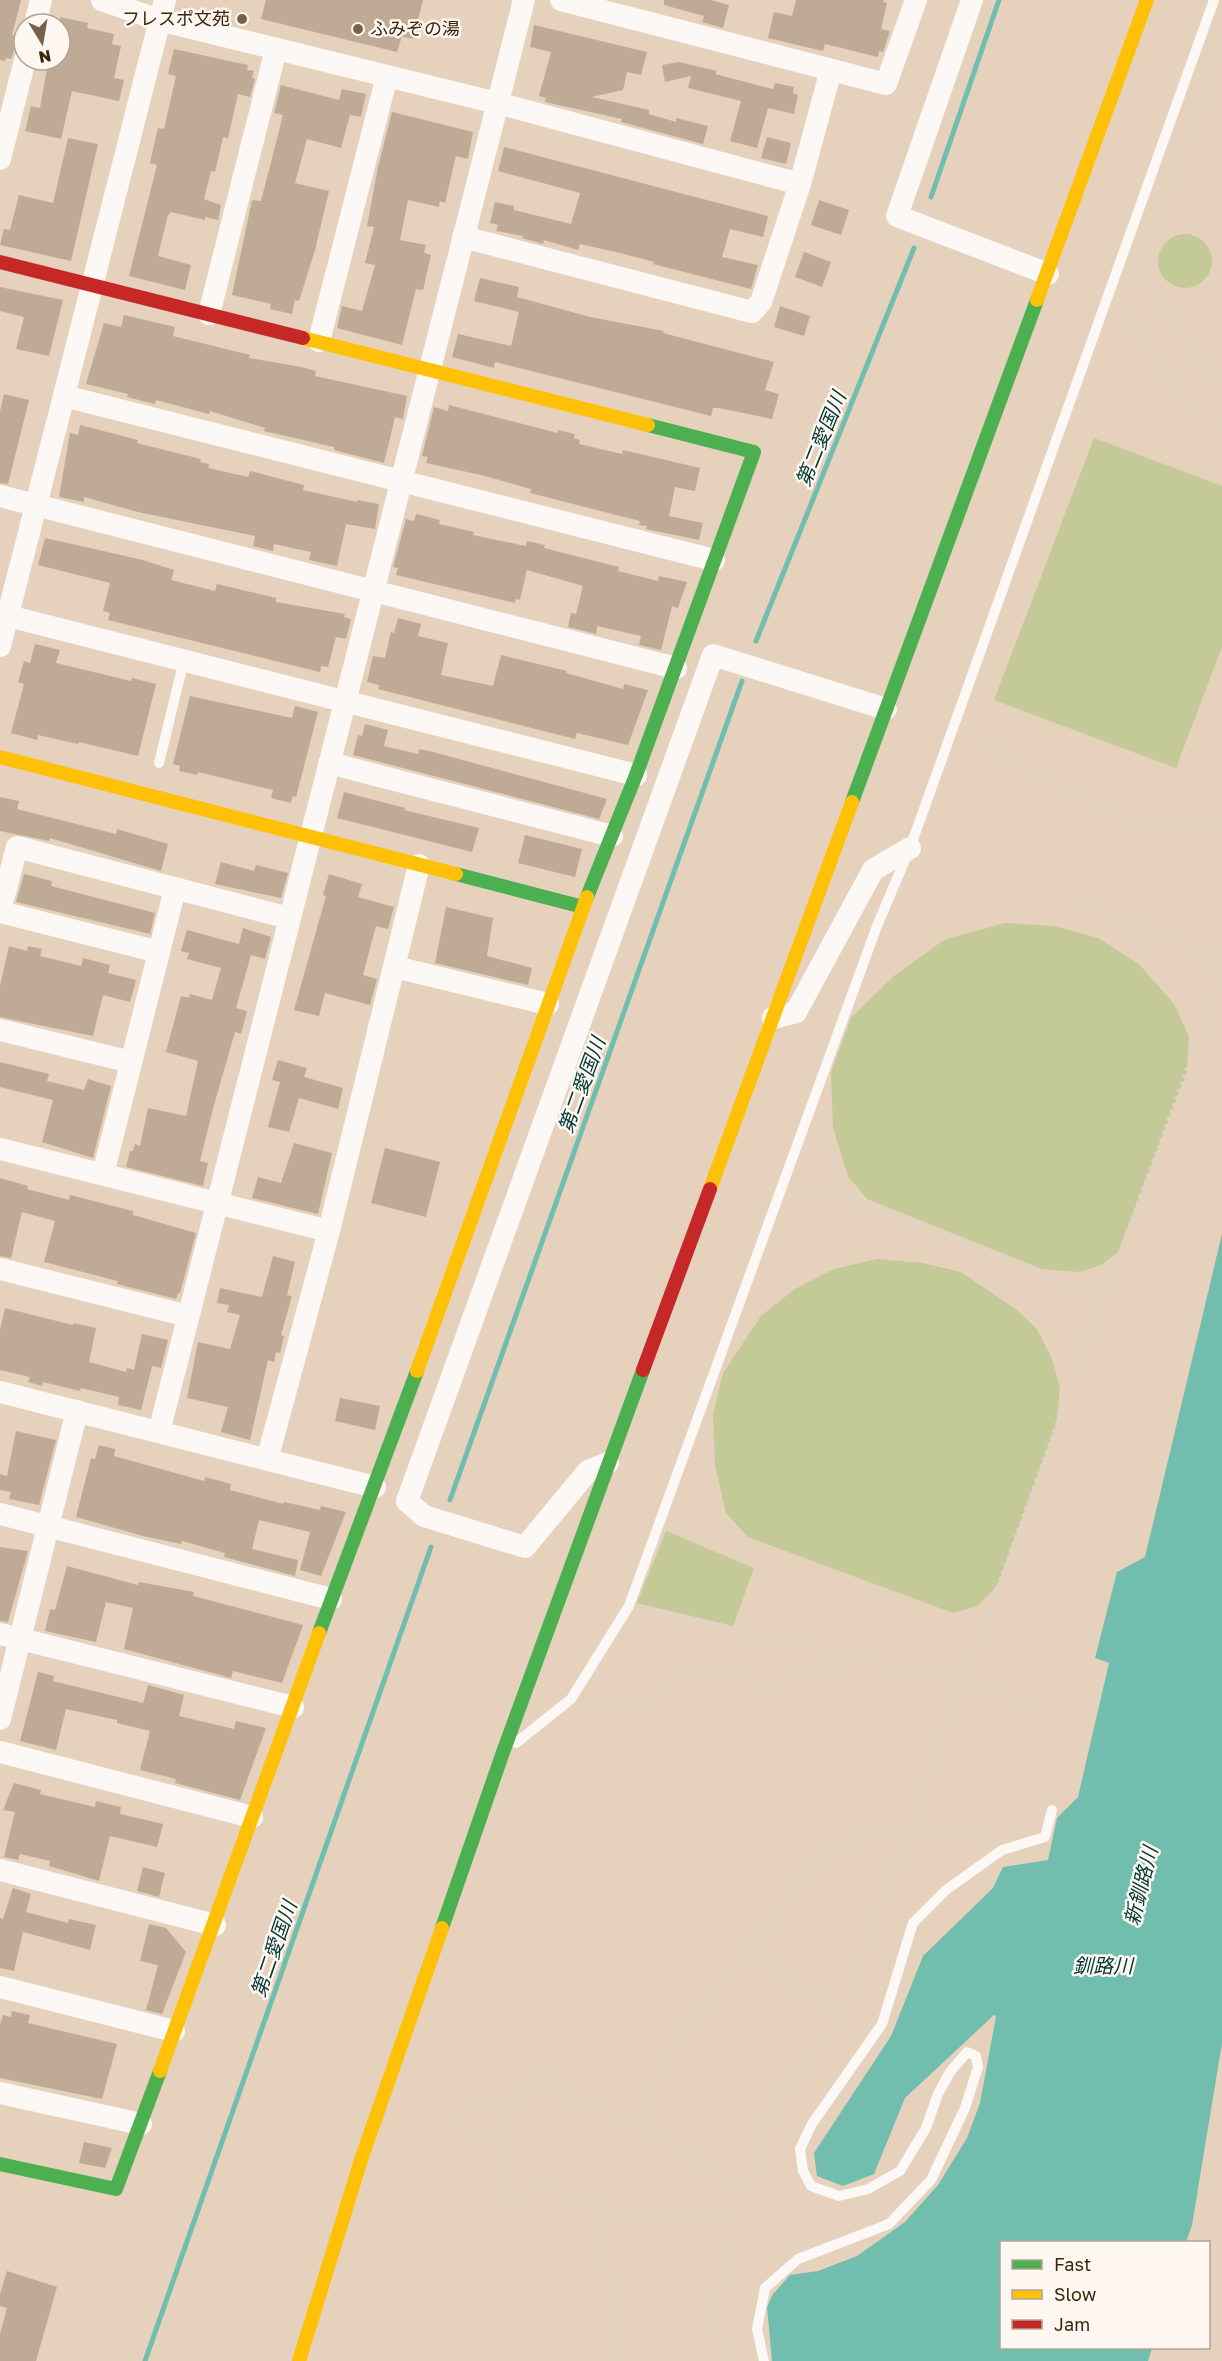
<svg xmlns="http://www.w3.org/2000/svg" width="1222" height="2361" font-family="'Golos Text','Noto Sans JP',sans-serif">
<style>
.green{fill:#c3c997}
.water{fill:#71beaf}
.lines{fill:none;stroke-linecap:round;stroke-linejoin:round}
.stream{stroke:#71beaf;stroke-width:5}
.building{fill:#bfaa95}
.path{stroke:#dcd4ce;stroke-width:3;stroke-dasharray:3 4.5;stroke-linecap:butt}
.lane{stroke:#fbf8f5;stroke-width:10}
.street{stroke:#fbf8f5;stroke-width:22}
.fast{stroke:#4caf50;stroke-width:14}
.slow{stroke:#ffc107;stroke-width:14}
.jam{stroke:#c62828;stroke-width:14}
.poi-dot{fill:#786149;stroke:#fff8f2;stroke-width:2}
.labels{text-anchor:middle;stroke-width:5;stroke-linejoin:round;paint-order:stroke}
.poi-label{font-size:18px;fill:#3d250a;stroke:#fff8f2;text-anchor:end}
.water-label{font-size:20px;font-style:italic;fill:#003833;stroke:#fff8f2}
</style>
<rect width="100%" height="100%" fill="#e6d1bd"/>
<path class="green" d="M1158 261a27 27 0 1 1 54 0a27 27 0 1 1-54 0Z
M1094,438L1222,486V647L1176,768L994,700Z
M1005,923L1054,926L1098,938L1139,964L1174,1004L1189,1037L1187,1072L1118,1252L1101,1265L1079,1272L1042,1269L867,1199L848,1176L833,1128L831,1073L851,1018L894,976L944,940Z
M877,1259L922,1263L961,1272L1017,1310L1037,1329L1053,1361L1060,1389L1056,1425L997,1586L978,1606L953,1613L748,1537L726,1513L715,1465L713,1414L723,1373L761,1316L795,1289L834,1269Z
M666,1531L754,1568L733,1626L637,1603Z"/>
<path class="water" d="M1222,1234V2043L1192,2225L1186,2242H1002V2348H1152L1148,2361H772L767,2307L773,2294L790,2275L818,2271L857,2256L905,2222L938,2185L967,2138L980,2103L996,2016L994,2015L905,2098L874,2174L843,2186L817,2176L814,2153L891,2036L923,1956L993,1888L1003,1867L1048,1860L1057,1818L1078,1797L1109,1663L1095,1658L1117,1572L1145,1557Z"/>
<g class="lines">
<path class="stream" d="M931,197L999,0
M756,641L914,248
M450,1500L742,681
M145,2361L431,1547"/>
</g>
<path class="building" d="M0,0H21L12,35L19,37L11,59L6,58L5,61L0,60Z
M266,0H423L413,39L402,36L397,52L261,19Z
M664,0H711L729,5L723,28L702,22L704,16L664,5Z
M796,0H884L883,2L887,3L881,29L890,31L883,52L879,51L878,57L825,44L823,51L768,38L774,12L792,16Z
M60,17L88,23L87,28L114,34L112,44L121,46L114,78L124,80L119,101L72,91L61,139L25,131L31,106L40,108L48,63L60,65Z
M534,25L647,52L641,75L627,72L623,90L592,97L649,110V114L676,122V118L708,126L703,144L621,122L622,119L545,102L546,98L539,96L551,52L530,47Z
M174,49L248,65L247,70L254,71L252,78L255,79L250,97L238,94L228,138L223,137L215,172L211,171L204,199L221,205L218,220L205,217V220L171,212L168,215L158,256L191,265L185,290L129,276L157,165L150,163L158,128L164,129L176,76L168,74Z
M679,62L717,71L715,74L773,89L775,83L794,87L793,93L798,95L794,114L768,108L757,148L730,141L741,101L688,88L691,76L665,82L662,65Z
M281,85L339,100L342,89L366,94L361,117L350,115L341,148L307,139L295,183L329,191L315,250L299,301L295,300L292,314L270,309L271,304L232,295L252,200L261,201L283,115L274,113Z
M392,112L473,132L468,159L456,156L445,203L440,201L439,207L408,200L400,240L426,245L424,253L431,255L423,290L416,289L402,345L337,328L342,306L362,311L375,265L365,263L374,227L367,226L378,167Z
M767,137L791,143L786,164L761,158Z
M68,138L98,144L71,261L0,245L4,229L10,230L19,195L53,203Z
M504,147L768,216L763,237L730,229L722,257L758,265L751,289L653,264L654,262L620,253L580,244L578,250L544,240L543,244L522,238L523,236L496,231L498,225L490,223L495,202L514,206V210L571,224L580,193L498,171Z
M819,200L849,210L841,235L811,225Z
M804,252L831,262L822,287L795,277Z
M480,278L519,287L517,297L590,317L664,331L663,333L774,362L765,390L779,394L772,419L719,408H713L711,416L495,362L494,368L452,357L458,334L511,346L519,312L474,301Z
M0,287L63,300L49,356L16,349L24,317L0,311Z
M780,306L810,316L804,336L774,327Z
M124,315L175,327L173,336L250,355L249,358L301,367L316,371L315,376L407,396L403,419L395,417L384,463L334,450V447L264,431L265,428L210,411L209,414L156,400L155,404L127,397L128,394L86,384L104,323L121,327Z
M4,394L29,400L8,484L0,483V411Z
M449,405L558,433V430L575,434L574,438L580,440L579,444L622,454L623,450L700,468L695,491L675,487L669,516L703,523L699,540L646,529L647,526L639,525L640,521L530,493L531,489L481,475L426,463L428,457L422,456L434,407L448,411Z
M80,425L138,440L137,443L201,459L200,462L209,464L208,468L248,477L250,471L304,485L303,490L357,502V500L379,504L375,529L346,524L337,566L309,560L311,552L274,544L273,551L253,546L255,536L138,512L84,497V502L59,497L70,433L78,435Z
M416,514L440,520L439,524L474,532L473,535L526,546L527,541L545,545L544,548L619,567L618,571L658,581L659,576L687,582L678,608L672,606L661,650L639,645L641,636L597,626L596,634L568,627L571,613L576,614L583,586L527,570L520,600L516,599L515,603L396,575L398,568L393,567L406,519L414,521Z
M45,538L143,560L174,570L171,580L215,591L217,584L276,598V602L345,614L344,617L351,619L346,639L336,637L328,667L321,666L320,672L108,620L110,613L103,611L110,583L38,565Z
M398,618L421,624L418,636L448,643L441,675L493,686L501,655L567,671L566,673L623,689L624,684L648,690L628,745L577,733L575,739L378,689L379,685L367,682L373,656L385,658L391,632L394,633Z
M35,644L60,650L56,663L131,681L132,678L156,684L138,756L79,742L78,744L38,735L37,740L11,733L24,684L18,682L24,661L30,663Z
M190,696L292,718L295,706L318,712L296,797L293,796L291,803L271,798L273,790L198,772L197,775L179,771L180,766L173,764Z
M365,724L388,730L384,746L418,754L419,749L433,752L607,799L599,819L353,755L358,735L362,736Z
M344,792L405,808L404,810L479,828L472,852L337,818Z
M0,797L19,801L17,809L116,834L117,829L168,844L161,871L50,838L49,841L0,831Z
M525,835L582,849L575,877L518,863Z
M221,862L254,871L256,865L288,873L281,898L215,884Z
M24,874L52,881L51,886L155,913L150,934L16,902Z
M329,874L362,884L358,897L394,907L388,929L376,926L363,975L377,979L370,1005L325,993L319,1016L294,1010L326,896L323,895Z
M446,907L493,918L487,956L532,968L528,985L435,963Z
M243,928L271,937L265,959L251,955L236,1008L247,1011L241,1034L235,1032L214,1105L200,1161L208,1163L203,1186L126,1167L130,1151H133L135,1144L140,1146L148,1108L186,1116L198,1061L166,1052L181,996L189,998L190,994L212,1000L221,968L187,959L189,953L181,951L187,930L239,944Z
M9,946L27,951L28,946L42,949L40,956L81,966L83,958L110,965L108,973L136,980L130,1002L103,995L93,1036L0,1017V986Z
M278,1060L307,1068L304,1077L343,1088L338,1109L299,1098L289,1132L268,1127L280,1082L272,1080Z
M0,1062L49,1074L47,1081L84,1090L88,1079L111,1086L93,1158L42,1142L53,1100L0,1087Z
M294,1143L332,1153L318,1214L252,1198L258,1177L281,1183Z
M385,1148L440,1162L426,1217L371,1203Z
M0,1178L28,1186L27,1189L69,1200L70,1195L133,1211V1215L196,1233L180,1293H178L176,1299L117,1284L118,1281L44,1262L55,1221L22,1212L11,1258L0,1256Z
M273,1256L295,1262L287,1295L292,1296L281,1335L284,1336L280,1353L276,1352L274,1362L268,1360L250,1440L221,1432L228,1407L187,1398L198,1342L230,1349L240,1315L227,1312L229,1305L217,1303L220,1288L262,1297Z
M5,1308L73,1325L74,1323L96,1328L89,1362L126,1372L127,1368L134,1370L142,1334L168,1340L161,1368L152,1366L141,1410L118,1405L119,1397L81,1388L80,1391L43,1382L42,1386L28,1382L30,1377L0,1370V1330Z
M340,1398L380,1406L375,1430L335,1421Z
M16,1431L56,1440L39,1505L9,1499L11,1492L0,1490V1474L7,1476Z
M99,1445L115,1449L114,1456L204,1481L205,1477L231,1484L230,1490L283,1504L284,1502L320,1510L321,1506L346,1512L321,1576L300,1570L310,1532L259,1520L252,1549L298,1560L295,1576L224,1557L225,1553L182,1541L181,1544L143,1536L76,1517L91,1458L95,1459Z
M0,1547L28,1551L8,1622L0,1621Z
M67,1566L138,1585L139,1582L194,1592L193,1596L303,1625L282,1683L233,1671L231,1678L124,1649L133,1608L106,1602L96,1642L45,1631L50,1609L55,1610Z
M38,1672L54,1676L53,1681L143,1703L148,1685L184,1695L179,1716L234,1729L236,1721L266,1728L240,1800L175,1783L176,1779L140,1770L150,1731L117,1723V1720L66,1709L56,1750L20,1741Z
M14,1783L41,1790L40,1794L95,1807L96,1801L121,1807L120,1814L163,1824L157,1847L110,1836L99,1881L49,1866L50,1861L20,1854L18,1860L4,1857L15,1812L3,1810Z
M143,1867L165,1873L159,1897L137,1891Z
M13,1888L31,1894L26,1912L68,1923L69,1919L96,1925L90,1950L23,1932L14,1971L0,1968V1918L3,1919Z
M149,1924L166,1928L186,1952L162,2014L146,2010L158,1965L140,1961Z
M12,2011L30,2015L28,2023L117,2044L102,2099L0,2078V2025L3,2015L11,2017Z
M84,2142L112,2148L105,2168L79,2163Z
M7,2271L57,2287L36,2361H0V2334L7,2308L0,2306V2294Z"/>
<g class="lines">
<path class="path" d="M1222,43L1152,233L1147,269L1155,292L1185,340L1203,366L1222,379
M1147,269L1158,266
M1118,310L1138,328L1162,371L1197,414L1222,429
M967,726L979,739C1036,772 1157,857 1222,817
M1082,897C1111,924 1152,927 1186,946C1200,954 1210,964 1221,976
M1123,923L1145,966
M1205,959L1222,955
M825,1112L829,1140L839,1179L857,1202L1085,1290L1108,1283L1222,973
M799,1184L855,1201
M1085,1291L1094,1319
M641,1609L962,1682L1042,1706
M585,1701C600,1703 620,1709 635,1706C660,1700 669,1672 703,1671C722,1670 742,1680 761,1681C792,1683 826,1672 853,1657
M750,1949L839,2015
M471,2100L504,2118
M637,2122L650,2091L689,2023L750,1949L809,1870L839,1848L869,1832L911,1827L951,1829L987,1842
M460,2125L499,2137
M750,2187L767,2122L785,2091L827,2036L844,2006L1108,1283
M606,2211V2248L618,2361
M724,2217L606,2211L547,2187L512,2196L499,2183L496,2147L504,2119L518,2095L551,2071L564,2090L581,2104L637,2122L661,2140L709,2168L737,2193
M725,2361C716,2316 714,2283 733,2241"/>
<path class="lane" d="M159,763L184,660
M516,1743L571,1699L629,1606L877,926L910,848L1214,0
M764,2361L757,2329L765,2288L798,2259L889,2224L931,2180L965,2108L978,2067L976,2056L967,2052L950,2072L938,2094L926,2128L900,2171L868,2189L839,2196L811,2186L803,2171L800,2149L812,2124L882,2024L913,1923L946,1890L1002,1850L1045,1837L1052,1810"/>
<path class="street" d="M102,0L159,20L497,103L800,184L831,70
M561,0L886,84L916,0
M972,0L897,216L1048,274
M35,24L41,0
M0,159L25,60
M463,237L752,312L761,302L800,184
M209,314L276,49
M319,341L387,76
M64,396L714,560
M0,496L676,668
M0,614L636,775
M0,646L165,0
M329,763L612,836
M0,911L17,847L289,918
M0,912L159,952
M395,967L548,1004
M773,1018L796,1012L873,870L910,848
M0,1030L131,1062
M0,1149L329,1231
M103,1174L175,889
M0,1269L188,1316
M0,1392L375,1487
M159,1432L524,0
M267,1460L329,1231L419,865
M608,1463L588,1471L525,1547L424,1516L407,1501L713,655L886,709
M0,1514L331,1599
M0,1634L293,1707
M0,1719L77,1411
M0,1752L252,1817
M0,1870L215,1925
M0,1987L174,2031
M0,2093L141,2124"/>
<path class="fast" d="M852,802L1037,300
M456,874L583,907
M587,897L636,775L754,452L648,425
M319,1633L417,1371
M442,1928L502,1755L643,1370
M0,2164L116,2189L160,2071"/>
<path class="slow" d="M1037,300L1147,0
M303,338L648,425
M0,757L456,874
M710,1189L852,802
M417,1371L587,897
M160,2071L319,1633
M299,2361L362,2157L442,1928"/>
<path class="jam" d="M0,262L303,338
M643,1370L710,1189"/>
</g>
<g class="poi-dot">
<circle cx="242" cy="19" r="6"/>
<circle cx="358" cy="29" r="6"/>
</g>
<g class="labels">
<g class="poi-label">
<text x="230" y="25">フレスポ文苑</text>
<text x="370" y="35" text-anchor="start">ふみぞの湯</text>
</g>
<g class="water-label">
<text transform="translate(821 439) rotate(-68)" y="7">第二愛国川</text>
<text transform="translate(582 1085) rotate(-70)" y="7">第二愛国川</text>
<text transform="translate(1141 1886) rotate(-76)" y="7">新釧路川</text>
<text transform="translate(274 1949) rotate(-71)" y="7">第二愛国川</text>
<text x="1103" y="1973">釧路川</text>
</g>
</g>
<rect x="1000" y="2241" width="210" height="108" fill="#fff8f2" stroke="#b1a495" stroke-width="1.5"/>
<rect x="1012" y="2260" width="30" height="9" fill="#4caf50" stroke="#b1a495" stroke-width="1.5"/>
<text x="1054" y="2271" font-size="18" fill="#3d250a">Fast</text>
<rect x="1012" y="2290" width="30" height="9" fill="#ffc107" stroke="#b1a495" stroke-width="1.5"/>
<text x="1054" y="2301" font-size="18" fill="#3d250a">Slow</text>
<rect x="1012" y="2320" width="30" height="9" fill="#c62828" stroke="#b1a495" stroke-width="1.5"/>
<text x="1054" y="2331" font-size="18" fill="#3d250a">Jam</text>
<g transform="translate(42 42) rotate(169)"><circle r="28" fill="#fff8f2" stroke="#b1a495" stroke-width="1.5"/>
<path d="M0-4.5L10 22L0 15L-10 22Z" fill="#786149"/>
<text y="-9" font-size="16" font-weight="bold" text-anchor="middle" fill="#3d250a">N</text>
</g>
</svg>
